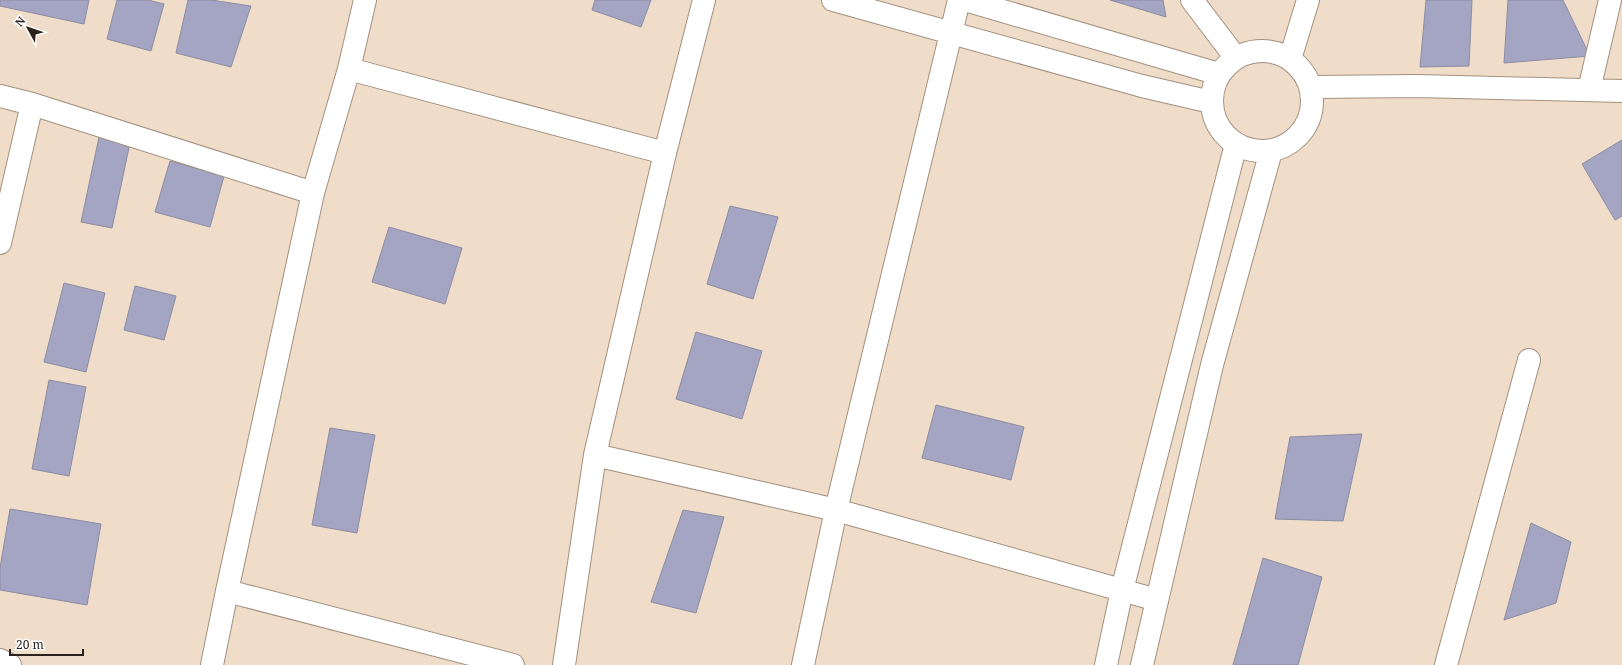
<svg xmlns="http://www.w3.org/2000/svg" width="1622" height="665" font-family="'Noto Serif',serif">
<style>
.building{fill:#a4a5c2;stroke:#8c8ca3}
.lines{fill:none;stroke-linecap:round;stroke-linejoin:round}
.minor-casing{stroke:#a3917f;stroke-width:24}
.secondary-casing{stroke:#a3917f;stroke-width:24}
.minor{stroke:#fff;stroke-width:22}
.secondary{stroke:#fff;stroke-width:22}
</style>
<rect width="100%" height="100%" fill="#efdcc9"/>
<path class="building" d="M0,0H89L84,24L0,6Z
M117,0H148L164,4L151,51L107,39Z
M188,0H211L251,6L231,67L176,53Z
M595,0H651L641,27L592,10Z
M1110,0H1163L1166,17Z
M1426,0H1472L1469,66L1420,67Z
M1508,0H1563L1590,56L1504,63Z
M99,137L130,143L112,228L81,222Z
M1622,140V216L1615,220L1582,164Z
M170,161L224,176L210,227L155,212Z
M730,206L778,217L753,299L707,284Z
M389,227L462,248L445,304L372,282Z
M64,283L105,293L86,372L44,362Z
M135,286L176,296L164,340L124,330Z
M696,332L762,351L742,419L676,399Z
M49,380L86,387L69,476L32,469Z
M936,405L1024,427L1011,480L922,458Z
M330,428L375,435L357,533L312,525Z
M1362,434L1343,521L1275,519L1290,437Z
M10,509L101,524L87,605L0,590V568Z
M683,510L724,517L696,613L651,602Z
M1531,523L1571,542L1556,603L1504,620Z
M1263,558L1322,577L1298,665H1233Z"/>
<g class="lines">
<defs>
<path id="minor" d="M833,0L1142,86L1211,102
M965,0L1219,74
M1192,0L1236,58
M1212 101a50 50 0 1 1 100 0a50 50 0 1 1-100 0Z
M1290,59L1308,0
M349,69L665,153
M1311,87L1417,86L1622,91
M1589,90L1610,0
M0,96L32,104L313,193
M0,243L32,104
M595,455L836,510L1157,600
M227,591L513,665
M212,665L227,591L313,193L349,69L365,0
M564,665L595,455L665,153L704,0
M803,665L836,510L959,0
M1106,665L1122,590L1236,144
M1142,665L1212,365L1271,151
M1446,665L1529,360"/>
<path id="secondary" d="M0,660L10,665"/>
</defs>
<use href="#minor" class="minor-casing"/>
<use href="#secondary" class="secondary-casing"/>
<use href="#minor" class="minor"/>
<use href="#secondary" class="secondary"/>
</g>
<g transform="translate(28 28) rotate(310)" stroke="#ffffff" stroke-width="3" paint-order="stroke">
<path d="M0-3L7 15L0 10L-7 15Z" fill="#2a231c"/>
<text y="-6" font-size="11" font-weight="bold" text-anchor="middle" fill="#2a231c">N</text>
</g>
<path d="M10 649v6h73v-6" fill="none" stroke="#2a231c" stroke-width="2"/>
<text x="16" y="649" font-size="12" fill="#2a231c" stroke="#ffffff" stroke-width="3" paint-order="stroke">20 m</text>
</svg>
